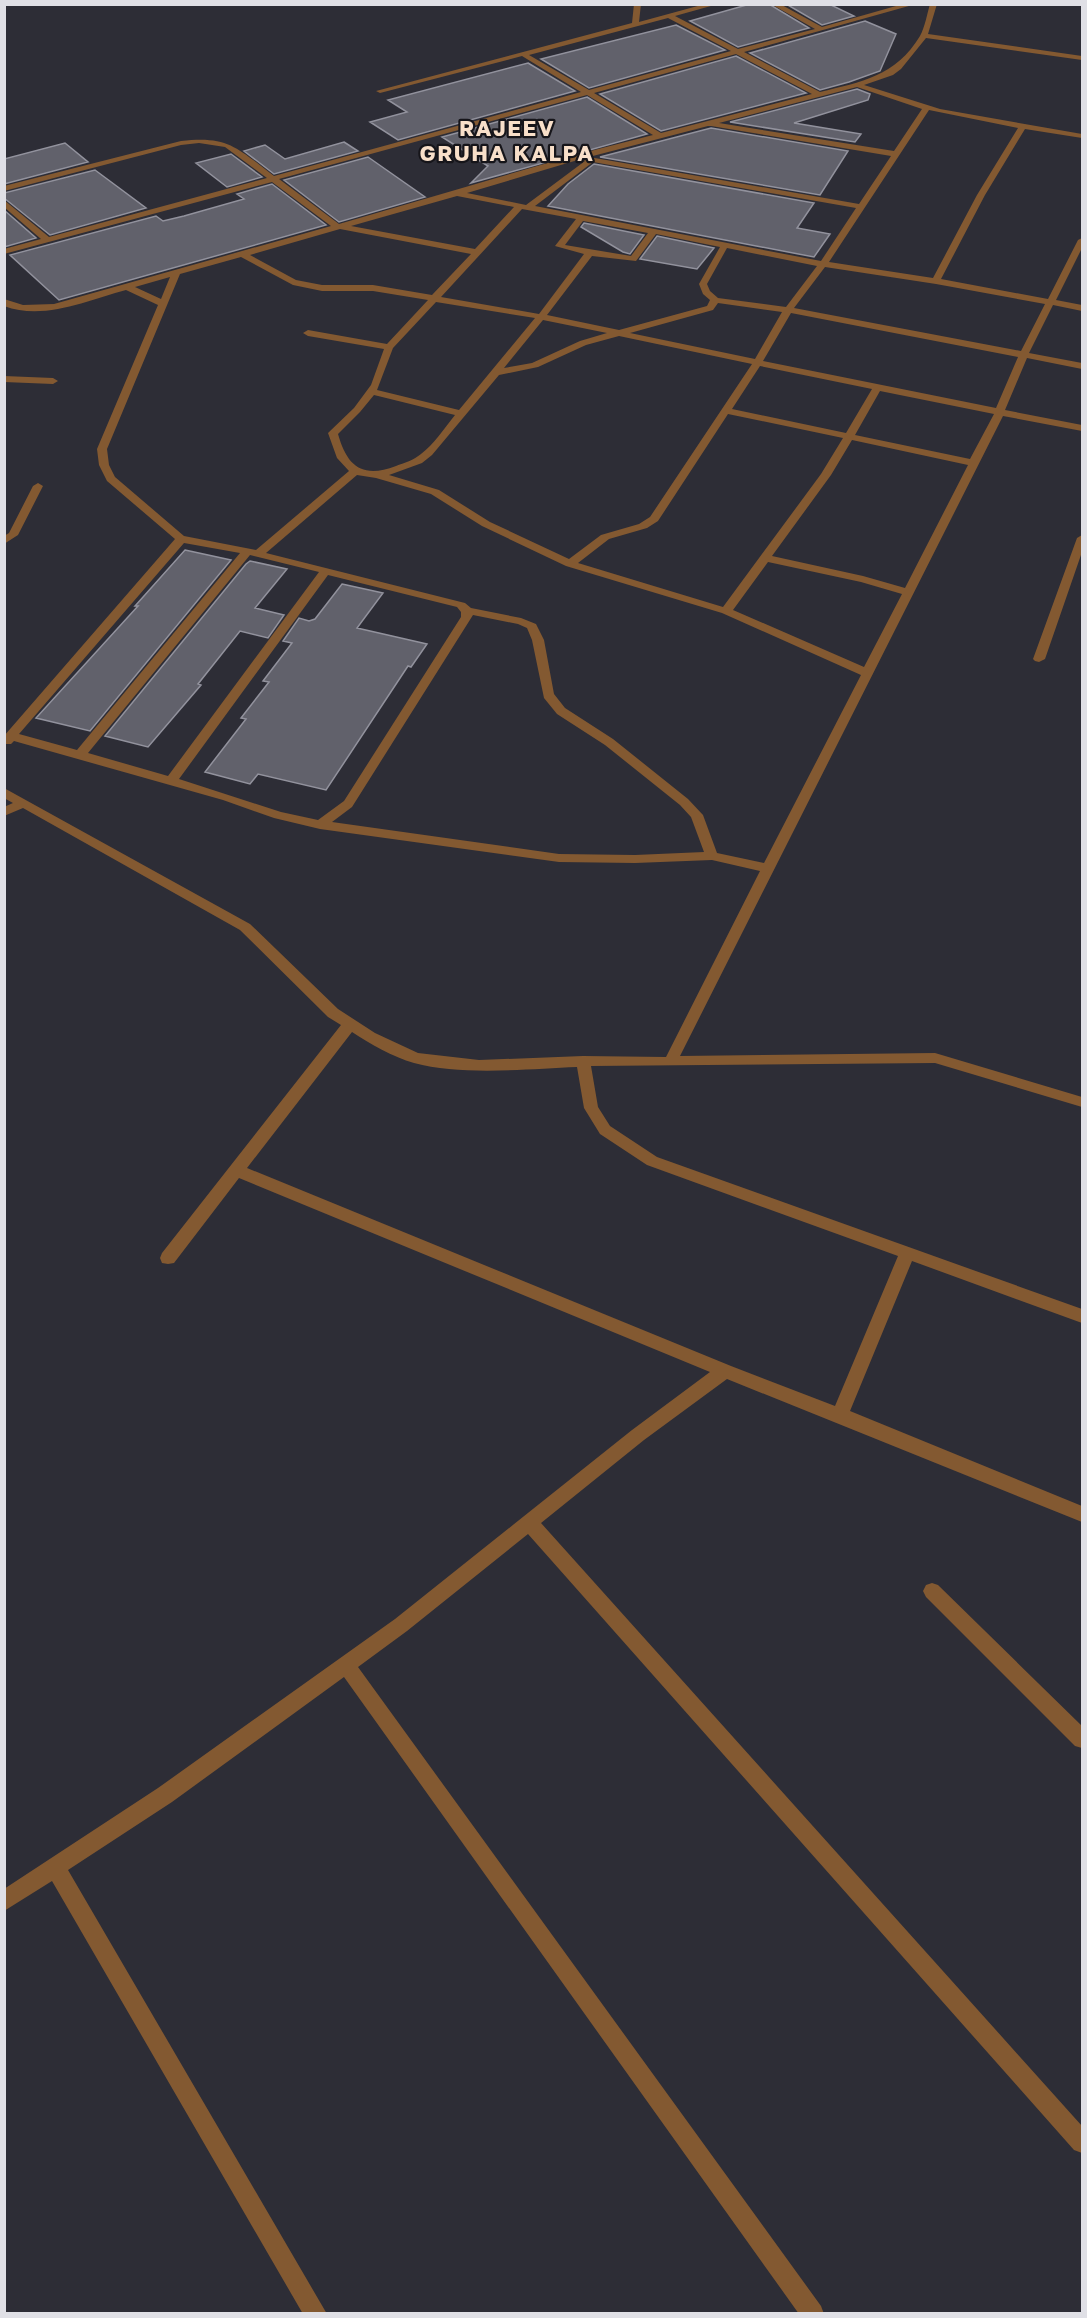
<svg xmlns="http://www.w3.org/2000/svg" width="1087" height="2318" font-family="'Golos Text',sans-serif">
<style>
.building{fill:#61616b;stroke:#92929d;stroke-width:1.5}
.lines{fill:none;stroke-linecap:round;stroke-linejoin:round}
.lane{fill:#835931;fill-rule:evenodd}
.street{fill:#835931;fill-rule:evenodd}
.labels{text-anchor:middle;stroke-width:4.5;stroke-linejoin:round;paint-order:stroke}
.far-district-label{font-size:22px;font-weight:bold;letter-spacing:1.5px;fill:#f8dfc9;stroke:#16151a}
</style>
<rect width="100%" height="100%" fill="#2d2d36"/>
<path class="building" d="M750,4H769L809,28L738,47L690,21Z
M786,4H829L854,16L822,25Z
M865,21L896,34L880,71L849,82L820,90L750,53Z
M676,25L725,50L589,88L541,59Z
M736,56L806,93L661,131L600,94Z
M528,63L575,91L398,140L370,122L407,112L388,100Z
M857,89L870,94L868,100L794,123L861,134L855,142L730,122Z
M587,97L647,134L471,183L488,166L442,137Z
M711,128L848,151L820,195L600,157Z
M344,142L358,151L274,174L244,151L265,145L285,159Z
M65,143L88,162L4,184V159Z
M231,154L262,177L227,187L196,163Z
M368,157L425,197L339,222L284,180Z
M594,164L814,203L797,228L830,234L814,257L548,206L568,184Z
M95,170L146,208L50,235L4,198V193Z
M272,184L326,225L59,300L10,255L156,216L163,221L184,216L244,199L237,194Z
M4,210L36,238L4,247Z
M584,223L644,235L630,254L623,252L581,227Z
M657,236L714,248L697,269L640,259Z
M185,550L231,560L90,731L36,718L138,606H135Z
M250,561L287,569L255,608L284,615L268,638L240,631L198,684L201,685L148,747L105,736L246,564Z
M342,584L383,593L357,628L427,644L411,667L408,666L326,790L258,774L250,784L205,772L246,719L241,718L269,682L263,681L292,643L283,641L299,618L309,621L315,619Z"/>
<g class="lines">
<path class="lane" d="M4,376L53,378L58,381L53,384L4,382Z
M38,483L43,486L18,535L4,544V536L9,533L33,486Z"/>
<path class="street" d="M634,4H641L639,22L705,4H718L675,16L738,49L815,29L771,4H780L822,27L903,4H916L744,52L820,92C861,82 896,76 920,36C925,27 927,14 930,4H937L928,34L1082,56V60L926,38L901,69L893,75L864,85L940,109L1082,134V138L1025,129L985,195L941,279L1048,299L1078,240L1082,238V248L1056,300L1082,305V311L1053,305L1029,353L1082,363V369L1027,358L1005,410L1082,425V431L1003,416L680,1056L935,1053L1082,1097V1107L935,1063L591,1066L598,1107L610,1126L657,1157L1082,1309V1323L912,1261L850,1411L1082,1506V1522L727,1379L644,1440L541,1523L1082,2126V2153L1074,2150L528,1534L407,1631L358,1667L821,2306L824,2314H799L344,1677L172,1802L68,1870L327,2314H303L52,1881L4,1911V1889L158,1788L395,1619L632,1430L710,1372L239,1178L174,1263L168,1264L162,1263L160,1258L162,1253L341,1025L328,1017L240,930L23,808L4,816V807L13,803L4,798V788L250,924L338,1009L375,1033L418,1053L479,1060L583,1056L666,1057L760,871L712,860L635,863L559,862L320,829L274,818L223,800L14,741L11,744H4V736L175,539L107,481L99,465L97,449L158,305L126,290C88,300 44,321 4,306V299L23,305L54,304L331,226L272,182L4,254V249L41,239L4,207V200L49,237L267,178L225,147L199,143L181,145L4,191V186L181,141C229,135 238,149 274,176L581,92L522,56L380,93L376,91L632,23ZM668,18L731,51L589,90L529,55ZM736,54L812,94L661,133L594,93ZM857,87L922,109L894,151L719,123ZM587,95L653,135L575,155L339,224L279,179ZM929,110L1018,128L977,195L933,278L829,262ZM708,126H711L891,156L859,204L589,157ZM581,159L585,161L526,205L467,193ZM593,162L856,208L821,261L535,206ZM457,196L514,207L475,249L351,226ZM522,209L576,219L555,246L584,254L539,314L441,297ZM583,221L648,233L631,256L565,245ZM340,229L471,254L432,295L373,285H322L296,280L250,255ZM656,234L720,247L699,284L703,294L710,300L707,306L619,330L547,315L592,256L636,261ZM727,248L817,266L786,307L718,298L710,291L707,284ZM241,257L293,285L322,291H373L428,300L387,344L308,330L303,333L308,336L384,349L371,385L354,408L328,433L337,458L349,471L256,550L184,536L115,477L109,465L107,449L180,274ZM825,267L936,284L1045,304L1021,351L794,308ZM170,277L161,299L135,287ZM436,302L535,318L459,410L377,390L393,348ZM718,303L782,312L755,359L630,333L713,310ZM791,313L1018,357L996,408L763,361ZM543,320L607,333L580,341L532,363L504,368ZM619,336L752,364L650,517L639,524L601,535L569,559L490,522L439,490L389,475L422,463L432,455L499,375L538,367L586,345ZM760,366L872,389L846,433L732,409ZM880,391L994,414L970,459L855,435ZM374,395L455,415C444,429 434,444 421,454C414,460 404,463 396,466C362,479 347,466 338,434L360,412ZM728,414L843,438L821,474L723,607L578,563L609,539L647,528L658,521ZM852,440L968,465L905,588L863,576L772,556L831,475ZM357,475L376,478L431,494L482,526L566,566L722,613L861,675L764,863L717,853L703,815L688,799L613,739L565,708L554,694L544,640L536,624L521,618L471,608L465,603L266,553ZM184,543L240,553L77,750L19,734ZM250,555L319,572L168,776L88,753ZM768,562L861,582L902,594L864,667L733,610ZM328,575L457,607L461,612V617L344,801L318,820L281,812L179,779ZM473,615L518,624L527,628L532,640L544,698L557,714L605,745L680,805L691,817L704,852L635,855L559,854L332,822L352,807ZM352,1032C370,1044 393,1057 414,1063C462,1076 527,1069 577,1067L584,1108L600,1134L647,1165L898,1256L835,1406L731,1366L247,1168Z
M1082,535V552L1045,659L1039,662L1035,661L1033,659L1077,538Z
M932,1583L938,1585L1082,1726V1748L1075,1746L926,1597L923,1591L926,1585Z"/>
</g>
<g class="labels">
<g class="far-district-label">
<text x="507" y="136">RAJEEV<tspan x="507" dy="25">GRUHA KALPA</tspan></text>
</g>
</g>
<rect width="1087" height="2318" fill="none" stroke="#e0e0e6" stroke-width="12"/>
</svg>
